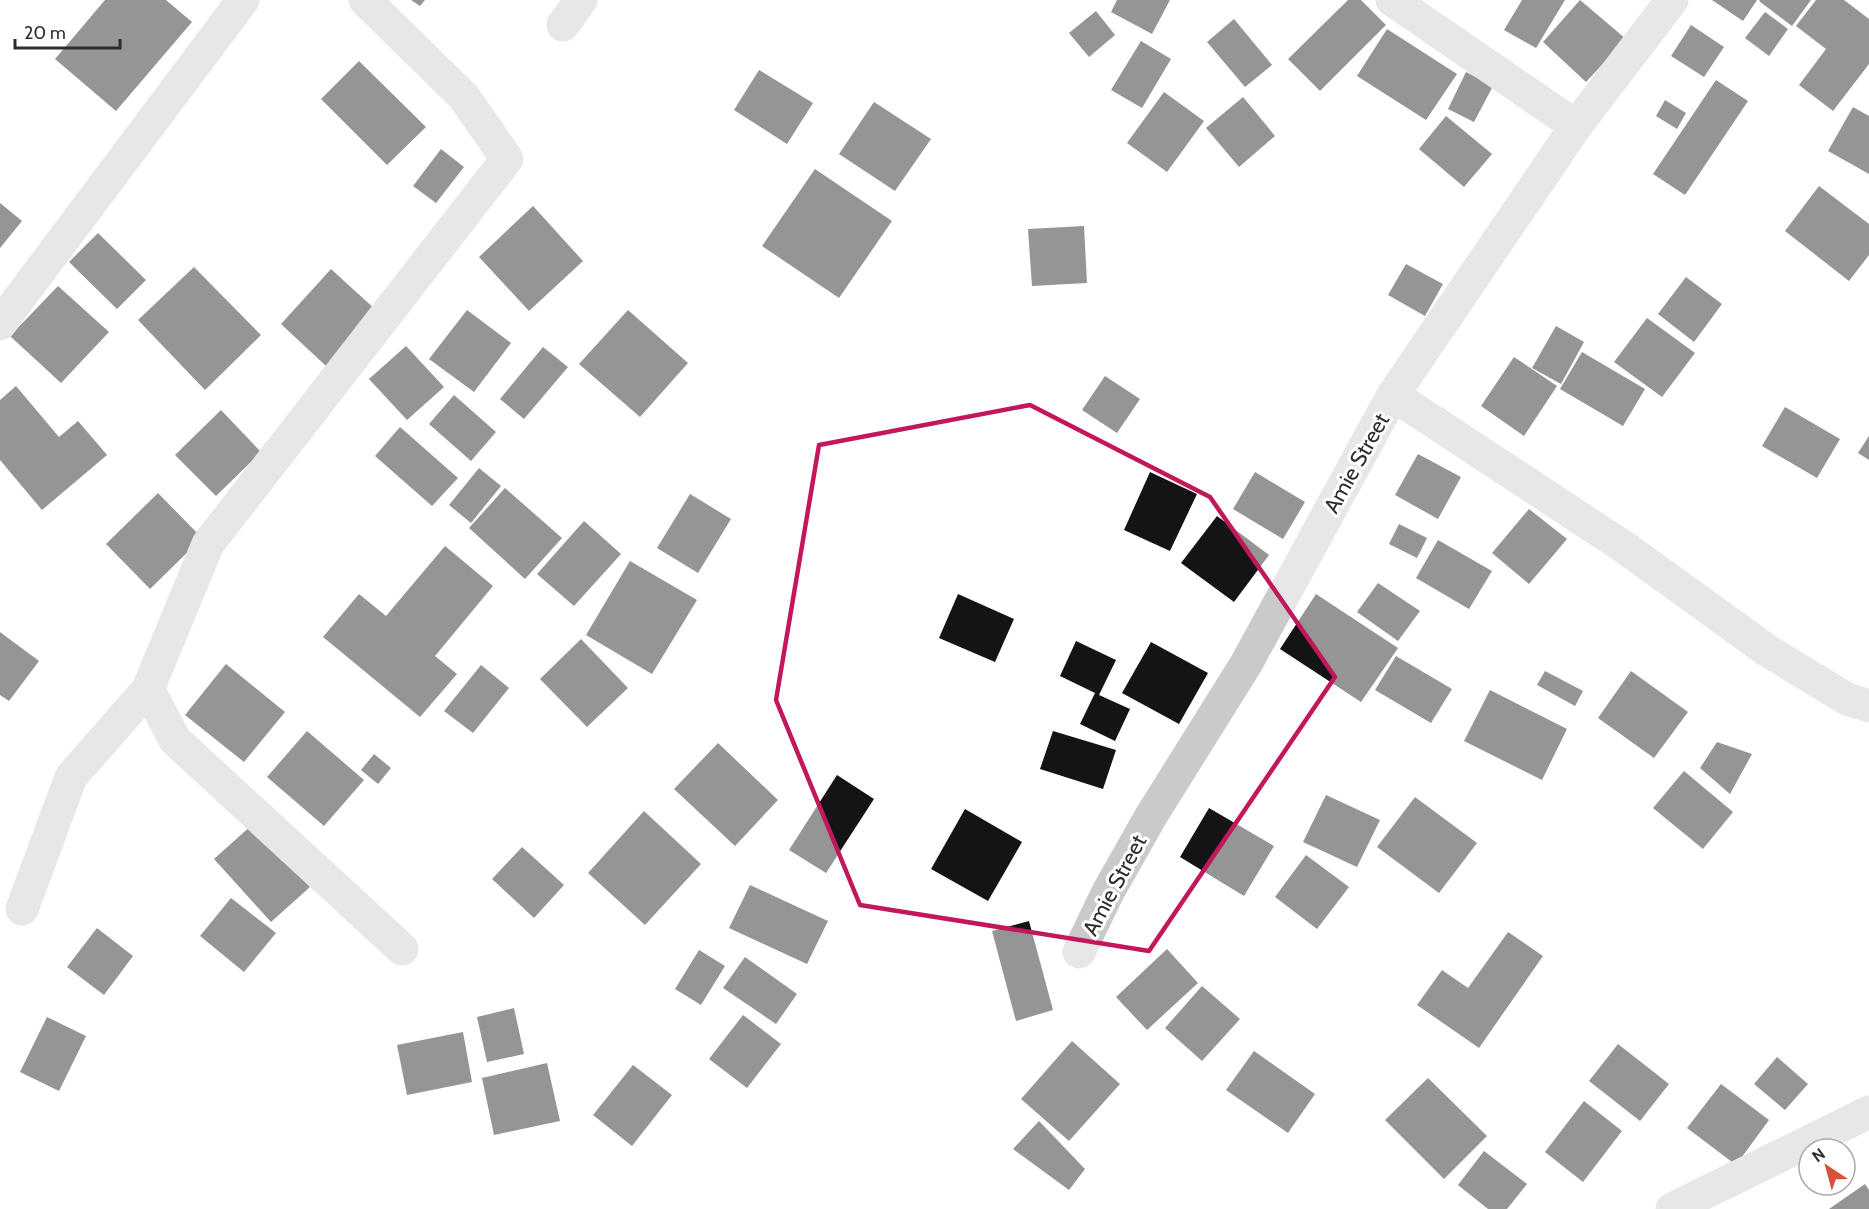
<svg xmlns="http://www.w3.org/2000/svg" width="1869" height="1209" font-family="Cabin,sans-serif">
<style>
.building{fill:#141414}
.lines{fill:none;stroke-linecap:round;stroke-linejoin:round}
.minor{stroke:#cacaca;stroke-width:33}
.marked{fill:none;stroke:#c2185b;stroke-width:4.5;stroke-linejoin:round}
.labels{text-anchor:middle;stroke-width:6;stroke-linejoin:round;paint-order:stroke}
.street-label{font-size:22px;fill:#2d2d2d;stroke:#fff}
</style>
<rect width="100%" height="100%" fill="#fff"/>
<path class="building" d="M105,0H166L192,22L116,111L55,59Z
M411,0H425L420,6Z
M1117,0H1170L1152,34L1111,12Z
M1348,0H1361L1386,25L1320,91L1288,59Z
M1522,0H1565L1536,48L1504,30Z
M1580,0L1626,39L1586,82L1543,42Z
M1712,0H1757L1743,21Z
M1760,0H1811L1792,26L1759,1Z
M1816,0H1844L1869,19V64L1833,111L1799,85L1826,49L1796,26Z
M1096,11L1115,35L1089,57L1069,33Z
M1765,12L1788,29L1769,56L1745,38Z
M1234,19L1272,65L1245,87L1207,42Z
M1691,25L1724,47L1704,77L1671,56Z
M1387,29L1457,74L1426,120L1357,76Z
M1141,41L1171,59L1142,108L1111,90Z
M359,61L426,127L387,165L321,99Z
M759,70L813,103L787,144L734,110Z
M1466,72L1493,86L1474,122L1448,109Z
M1716,80L1748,101L1685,195L1653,174Z
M1164,92L1204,121L1167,172L1127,143Z
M1243,97L1275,136L1239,167L1206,128Z
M1665,100L1686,113L1677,129L1656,116Z
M874,102L931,139L895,191L839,154Z
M1853,107L1869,116V174L1828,151Z
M1446,116L1492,154L1464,187L1419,149Z
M441,149L464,167L436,203L413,186Z
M815,169L892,221L839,298L762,246Z
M1819,186L1869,224V255L1849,281L1785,231Z
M0,203L22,221L0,248Z
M533,206L583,261L529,311L479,257Z
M1084,226L1087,283L1032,286L1028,229Z
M98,233L146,280L117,309L69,262Z
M1406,264L1443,284L1425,316L1388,295Z
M194,267L261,335L205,390L138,320Z
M331,269L377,311L326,366L281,324Z
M1686,277L1722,304L1694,342L1658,314Z
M58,286L109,332L61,383L10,336Z
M467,310L511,343L474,392L429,359Z
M628,310L688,363L640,417L579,364Z
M1647,318L1695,353L1662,397L1614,362Z
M1556,326L1584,342L1561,384L1532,368Z
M406,346L444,387L407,420L369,379Z
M543,347L568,367L524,419L500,399Z
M1582,352L1645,389L1623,426L1560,389Z
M1514,357L1557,386L1524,436L1481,406Z
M1105,376L1140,399L1117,433L1082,410Z
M16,386L59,437L78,421L107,455L42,510L0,460V400Z
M454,395L496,432L471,461L429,424Z
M1785,407L1840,439L1817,478L1762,446Z
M221,410L261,452L216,496L175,455Z
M400,427L458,478L432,506L375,456Z
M1869,436V460L1858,453Z
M1418,454L1461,477L1438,519L1395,495Z
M479,468L501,486L471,523L449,505Z
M1150,472L1197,494L1170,551L1124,530Z
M1255,472L1305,502L1283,539L1233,509Z
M505,488L562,538L525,579L469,528Z
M158,493L202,538L150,589L106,544Z
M690,494L731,519L698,573L657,548Z
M1529,509L1567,539L1529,584L1492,553Z
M1217,516L1269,555L1234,602L1181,563Z
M584,521L621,554L574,606L537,574Z
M1399,524L1427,538L1417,558L1389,544Z
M1438,540L1492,571L1469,609L1416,578Z
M445,546L493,586L435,656L457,674L420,717L323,637L359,594L386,616Z
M630,561L697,600L652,674L586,635Z
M1378,583L1420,611L1398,641L1357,612Z
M958,594L1014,619L995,662L939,638Z
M1316,594L1398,648L1361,702L1280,649Z
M0,632L39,661L9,701L0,695Z
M581,639L628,688L587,727L540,679Z
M1076,641L1116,660L1099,695L1130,709L1115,741L1080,724L1095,693L1060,676Z
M1151,642L1208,673L1179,724L1122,693Z
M1396,656L1452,689L1431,723L1375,690Z
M226,664L285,712L244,762L185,715Z
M481,665L509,688L473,733L444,711Z
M1545,671L1583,691L1575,706L1537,685Z
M1631,671L1688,712L1654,758L1598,718Z
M1490,690L1567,729L1542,780L1464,741Z
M307,731L364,780L324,826L267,777Z
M1053,731L1116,750L1103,789L1040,769Z
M1717,742L1752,754L1730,794L1700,768Z
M718,743L778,800L735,846L674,789Z
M374,754L391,768L378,784L361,770Z
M1684,771L1733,812L1703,849L1653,808Z
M837,775L874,799L826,873L789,850Z
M1326,795L1380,820L1357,867L1303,842Z
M1415,797L1477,843L1439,893L1377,847Z
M1209,808L1274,846L1244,896L1180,857Z
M965,809L1022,842L988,901L931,869Z
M644,811L701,864L645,925L588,873Z
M253,824L310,887L271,922L214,859Z
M522,847L564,885L534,918L492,879Z
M1306,855L1349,887L1317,929L1275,897Z
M750,885L828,921L807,964L729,928Z
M231,898L276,933L244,972L200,936Z
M1029,921L1053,1010L1016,1021L992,931Z
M97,928L133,956L104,995L67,967Z
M1508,932L1543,956L1479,1048L1417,1005L1442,970L1468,988Z
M1167,949L1198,983L1147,1030L1116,997Z
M699,950L725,966L701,1005L675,989Z
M745,957L797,994L776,1024L723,988Z
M1202,986L1240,1019L1202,1061L1165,1028Z
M514,1008L524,1054L487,1062L477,1017Z
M743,1015L781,1044L747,1088L709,1059Z
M47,1017L86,1036L59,1091L20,1072Z
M463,1032L472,1082L407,1095L397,1045Z
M1072,1041L1120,1084L1069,1141L1021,1099Z
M1618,1044L1669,1084L1640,1121L1589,1081Z
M1254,1051L1315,1094L1288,1133L1226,1090Z
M1777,1057L1808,1084L1785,1110L1754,1084Z
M547,1063L560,1121L494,1135L482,1078Z
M633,1065L672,1095L632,1146L593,1115Z
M1428,1078L1487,1136L1444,1179L1385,1120Z
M1721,1084L1769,1120L1736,1165L1687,1128Z
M1584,1101L1622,1131L1583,1182L1545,1152Z
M1039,1121L1085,1169L1069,1190L1013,1149Z
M1484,1151L1527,1184L1507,1209H1488L1458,1185Z
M1865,1184L1869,1190V1209H1829Z"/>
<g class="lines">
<path class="minor" d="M365,0L464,97L507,159L208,544L148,689L175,740L402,949
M1392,0L1576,126
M563,25L581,0
M0,324L243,0
M1393,395L1624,547L1768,651L1847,699L1869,706
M22,909L71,777L148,689
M1079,952L1108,892L1151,816L1246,664L1393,395L1576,126L1672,0
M1672,1209L1869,1112"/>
</g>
<path d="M0 0H1869V1209H0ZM1030,405L1210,497L1335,677L1149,951L860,905L776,700L819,445Z" fill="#fff" fill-opacity=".55" fill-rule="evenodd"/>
<path class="marked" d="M1030,405L1210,497L1335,677L1149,951L860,905L776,700L819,445Z"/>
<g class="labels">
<g class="street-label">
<text transform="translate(1356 463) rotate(-61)" y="8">Amie Street</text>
<text transform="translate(1114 885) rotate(-62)" y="8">Amie Street</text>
</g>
</g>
<g transform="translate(1827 1167) rotate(324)"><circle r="28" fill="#ffffff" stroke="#ababab" stroke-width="1.5"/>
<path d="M0-4.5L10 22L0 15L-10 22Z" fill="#d8513a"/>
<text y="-9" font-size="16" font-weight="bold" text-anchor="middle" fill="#2d2d2d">N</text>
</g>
<path d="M15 39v9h105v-9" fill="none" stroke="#2d2d2d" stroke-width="3"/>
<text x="24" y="39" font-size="18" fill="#2d2d2d" stroke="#ffffff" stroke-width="4.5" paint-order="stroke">20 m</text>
</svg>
